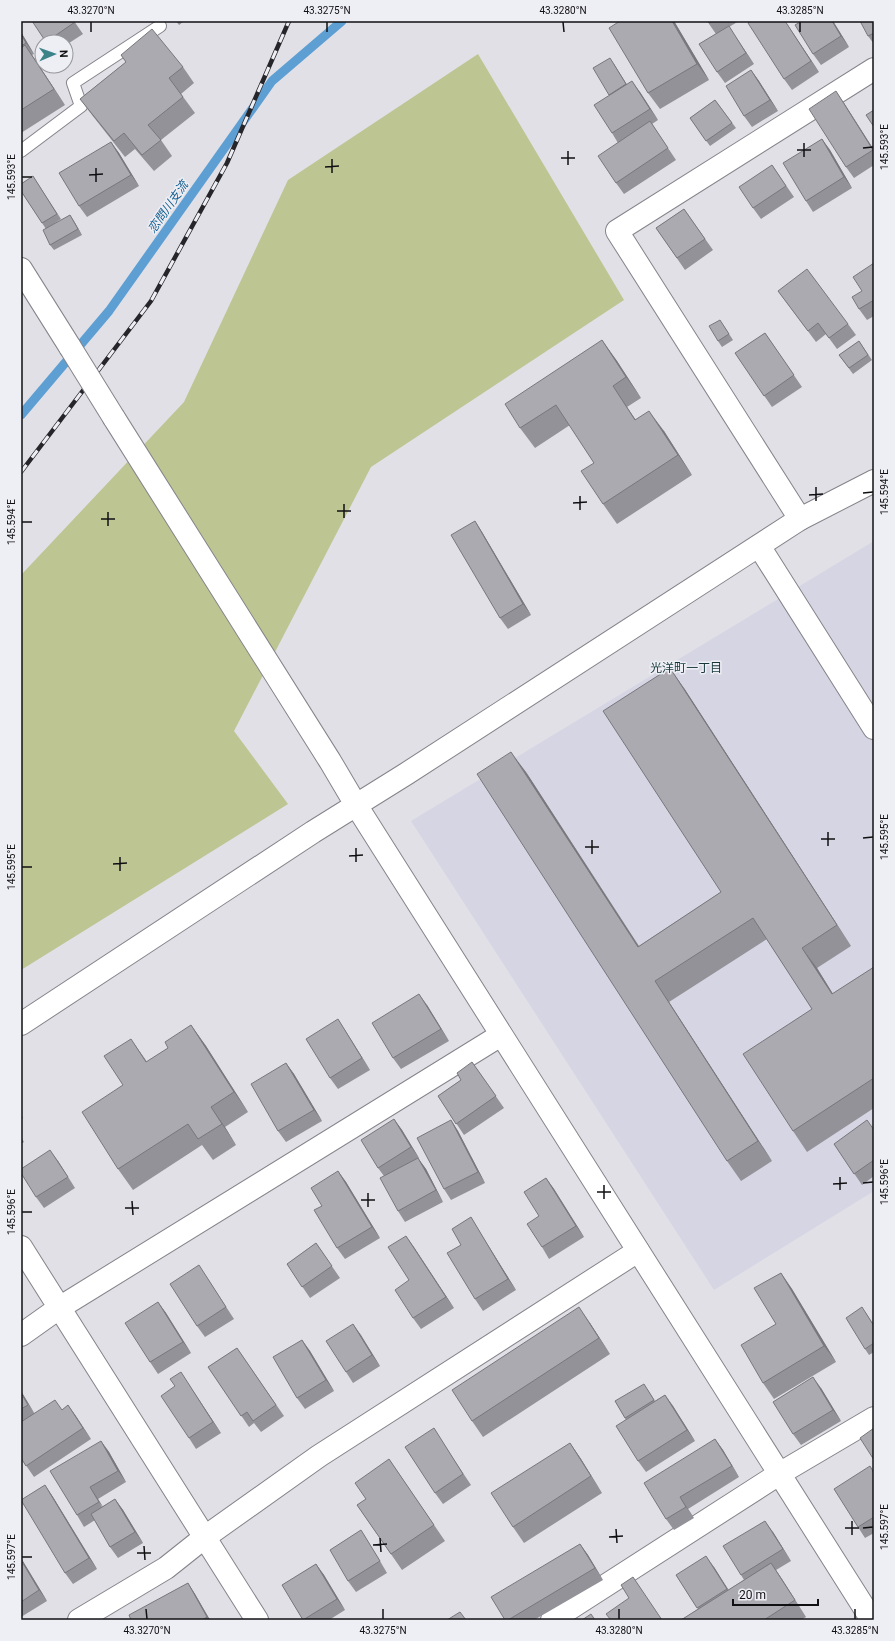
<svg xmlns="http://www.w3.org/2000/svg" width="895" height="1641" font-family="Roboto,'Noto Sans JP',sans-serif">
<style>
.built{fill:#d6d5e3}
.green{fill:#bdc592}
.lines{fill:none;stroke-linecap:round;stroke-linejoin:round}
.stream{stroke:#5e9fd3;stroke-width:9}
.service-casing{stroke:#84848a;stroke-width:14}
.minor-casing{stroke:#84848a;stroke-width:24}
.tertiary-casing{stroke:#84848a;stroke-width:24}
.service{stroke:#fff;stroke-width:12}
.minor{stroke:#fff;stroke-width:22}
.tertiary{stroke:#fff;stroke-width:22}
.rail-casing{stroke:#26262a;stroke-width:4.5}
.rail{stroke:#eeeef5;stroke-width:3;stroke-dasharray:9;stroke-linecap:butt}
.tertiary-bridge-casing{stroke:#84848a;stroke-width:24;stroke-linecap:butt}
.tertiary-bridge{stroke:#fff;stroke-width:22}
.wall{fill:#939298}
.shaded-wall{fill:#78777c}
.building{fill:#abaab1;stroke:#78777c}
.ticks{fill:none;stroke:#101013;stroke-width:1.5}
.labels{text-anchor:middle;stroke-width:3;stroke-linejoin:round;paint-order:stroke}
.water-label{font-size:12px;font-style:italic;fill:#105c8d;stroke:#eeeef5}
.neighbourhood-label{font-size:12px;fill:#15373a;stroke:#eeeef5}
.neatline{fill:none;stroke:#101013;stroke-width:1.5}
.ticks-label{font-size:10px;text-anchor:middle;fill:#101013}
</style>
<rect width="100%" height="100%" fill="#e1e0e7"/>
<path class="built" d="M874,541V1191L714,1290L411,821Z"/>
<path class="green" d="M478,54L624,300L371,467L234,731L288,804L21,970V575L184,402L288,180Z"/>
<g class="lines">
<path class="stream" d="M21,415L109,311L272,81L342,21"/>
<defs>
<path id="service" d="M21,151L81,106L73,83L160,26"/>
<path id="minor" d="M800,519L617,231L874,69
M759,546L874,728
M21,1247L257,1620
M21,1335L59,1308L501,1035
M79,1620L166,1568L205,1537L319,1456L638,1251
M552,1620L779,1474L874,1418"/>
<path id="tertiary" d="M21,269L70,347
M114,418L330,761L356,805L872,1620
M21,1024L313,832L406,774L800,519L874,481"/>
</defs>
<use href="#service" class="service-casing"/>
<use href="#minor" class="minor-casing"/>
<use href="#tertiary" class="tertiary-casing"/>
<use href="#service" class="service"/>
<use href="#minor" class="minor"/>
<use href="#tertiary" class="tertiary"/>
<defs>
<path id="rail" d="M21,472L151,301L227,163L289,21"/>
</defs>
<use href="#rail" class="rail-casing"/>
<use href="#rail" class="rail"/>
<defs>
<path id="tertiary-bridge" d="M70,347L114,418"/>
</defs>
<use href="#tertiary-bridge" class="tertiary-bridge-casing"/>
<use href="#tertiary-bridge" class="tertiary-bridge"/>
</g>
<path class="wall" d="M74,21L83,34L66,45V42H46Z
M176,21H184L179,25Z
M620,21H674L709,80L660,109L648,93Z
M707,21H739L729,27L754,64L725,83L717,72L716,34Z
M751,21H785L819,72L792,90L784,79Z
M833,21L849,47L821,65L813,54Z
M874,21V44L868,36Z
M21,32L34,54L32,55L65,105L21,133Z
M121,55L183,67L194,83L181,94L195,113L161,140L172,156L154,171L135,149L125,157L92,115L80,99L126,62Z
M614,64L626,84L640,92L658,120L652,124L676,160L624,194L616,183L618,143L612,133L609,95Z
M751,70L759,81L778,111L752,127L744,116Z
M715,100L736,128L710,146L690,118Z
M844,103L874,150V165L854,178L846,167Z
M822,139L830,150L852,188L813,212L806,201Z
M111,142L119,153L139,186L87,217L79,206Z
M772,165L794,197L761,219L753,208Z
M33,176L61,219L46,229L70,215L82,235L54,250L50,245L46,229L21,191Z
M684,209L713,250L685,270L656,228Z
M874,263V316L867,320L859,309L862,291Z
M778,291L848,324L856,335L837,349L826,334L816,342Z
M724,326L733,340L722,347L718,341Z
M765,333L802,387L772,407L735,353Z
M602,340L617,361L641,398L627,407L636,420L664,431L692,475L617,524L603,504L594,463L570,425L535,448L520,428Z
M859,341L872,360L853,374L839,355Z
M475,521L482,532L531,615L508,629L500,618Z
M684,688L851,946L817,968L833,994L874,967V1108L807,1152L793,1131L812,1009L767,939L669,1002L772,1161L741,1181L727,1161L526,772L639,946L721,892Z
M427,1005L449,1041L401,1069L393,1058Z
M191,1025L206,1046L248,1112L225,1127L236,1145L213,1160L202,1145L133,1190L118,1169L123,1085L147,1062L168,1048Z
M345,1030L370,1070L338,1089L330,1078Z
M472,1062L504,1108L464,1135L438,1096L461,1080Z
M286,1063L294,1074L322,1121L286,1142L278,1131Z
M21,1114L23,1118L21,1119Z
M394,1119L402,1130L419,1158H418L426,1169L443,1202L405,1222L398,1211L384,1176L378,1168Z
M451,1120L458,1131L485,1183L451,1200L444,1189Z
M874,1130V1176L862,1185L834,1144Z
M21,1137L24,1142L21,1144Z
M58,1161L75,1188L44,1208L36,1197Z
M338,1171L346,1182L380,1238L345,1259L337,1248L322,1206Z
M546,1178L554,1189L584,1237L549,1259L542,1247L539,1216Z
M471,1217L478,1229L516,1290L483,1311L475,1299L461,1245Z
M406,1236L454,1308L421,1329L413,1318Z
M316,1243L340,1278L310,1298L287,1264Z
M781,1273L792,1289L836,1362L774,1399L763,1383L776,1324Z
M206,1276L234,1319L205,1337L197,1326Z
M158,1302L166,1313L191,1353L158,1374L150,1362Z
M866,1313L874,1325V1352L869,1355L865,1349Z
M590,1323L610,1354L483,1437L472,1421Z
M353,1324L380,1366L353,1383L346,1372Z
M302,1340L310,1351L334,1391L305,1409L297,1398Z
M237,1348L284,1416L261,1432L254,1423L249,1427L208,1367Z
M188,1383L221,1433L196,1449L189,1438Z
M821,1388L841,1421L801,1445L793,1434Z
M648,1390L655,1401L665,1395L673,1406L695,1441L646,1472L638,1461L626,1420L615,1401Z
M21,1391L34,1413L62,1410L68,1405L91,1439L34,1477L21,1458Z
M715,1439L723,1450L739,1477L688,1509L694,1518L674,1530L666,1519Z
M441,1440L471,1485L443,1504L435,1493Z
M101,1441L109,1452L126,1482L98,1499L102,1507L115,1499L123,1510L143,1543L118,1558L110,1547L95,1520L84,1527L77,1515Z
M570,1443L581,1459L602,1493L524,1543L513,1527Z
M389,1459L445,1541L402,1570L357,1505L366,1499Z
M874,1472V1533L865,1538L858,1527Z
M45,1485L53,1497L97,1569L73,1584L65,1573Z
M773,1532L791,1561L776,1570L806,1617L801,1620H681L698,1609L676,1575L714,1567L728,1590L744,1580L741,1575Z
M368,1542L387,1573L356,1592L348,1581Z
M580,1544L588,1555L603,1580L534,1620H505Z
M21,1558L47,1601L21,1617Z
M316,1564L324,1575L345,1610L329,1620H303L282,1585Z
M188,1583L195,1594L210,1620H131Z"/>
<path class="shaded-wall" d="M672,21H674L709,80L697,64Z
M785,21L819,72L811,61Z
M832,21H833L849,47L841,36Z
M729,26L736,37L754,64L746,53Z
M21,32L34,54L26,43L21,34Z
M25,45L36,61L65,105L54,89Z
M610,58L614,64L631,91L627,86Z
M751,70L759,81L778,111L770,100Z
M632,81L640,92L658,120L650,109Z
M836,91L844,103L874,150V151Z
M822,139L830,150L852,188L844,177Z
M111,142L119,153L139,186L131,175Z
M70,215L74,221L82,235L78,229Z
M602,340L617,361L641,398L626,377Z
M613,386L627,407L649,441L635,420Z
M649,411L664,431L692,475L678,455Z
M475,521L482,532L531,615L523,604Z
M670,668L684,688L851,946L837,925Z
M511,752L526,772L652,967L638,947Z
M802,948L817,968L846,1015L832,994Z
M655,981L669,1002L772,1161L758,1141Z
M419,994L427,1005L449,1041L441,1029Z
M338,1019L345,1030L370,1070L362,1058Z
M191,1025L206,1046L248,1112L234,1092Z
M131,1039L145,1059L160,1083L146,1062Z
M286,1063L294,1074L322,1121L314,1110Z
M211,1107L225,1127L236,1145L222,1124Z
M394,1119L402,1130L419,1158L411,1147Z
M451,1120L458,1131L485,1183L478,1172Z
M50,1150L58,1161L75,1188L68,1177Z
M418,1158L426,1169L443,1202L436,1190Z
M338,1171L346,1182L380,1238L372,1227Z
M546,1178L554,1189L584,1237L576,1226Z
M471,1217L478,1229L516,1290L508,1279Z
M406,1236L414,1247L454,1308L446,1297Z
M781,1273L792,1289L836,1362L824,1346Z
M158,1302L166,1313L191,1353L183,1342Z
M579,1307L590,1323L610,1354L599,1338Z
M353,1324L361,1335L380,1366L372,1355Z
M302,1340L310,1351L334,1391L326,1380Z
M181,1372L188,1383L221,1433L213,1422Z
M813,1377L821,1388L841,1421L833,1410Z
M21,1391L36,1416L21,1393Z
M665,1395L673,1406L695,1441L687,1430Z
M68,1405L76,1416L91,1439L83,1428Z
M715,1439L723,1450L739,1477L732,1466Z
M101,1441L109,1452L126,1482L118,1471Z
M570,1443L581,1459L602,1493L591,1476Z
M45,1485L53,1497L97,1569L89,1558Z
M90,1487L98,1499L107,1513L99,1502Z
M680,1497L694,1518L686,1507Z
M115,1499L123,1510L143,1543L135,1532Z
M765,1521L773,1532L791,1561L783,1549Z
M361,1530L368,1542L387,1573L380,1561Z
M580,1544L588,1555L603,1580L595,1568Z
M706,1556L714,1567L735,1600L727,1589Z
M21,1558L47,1601L39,1590L21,1560Z
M771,1563L782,1579L806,1617L795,1600Z
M316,1564L324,1575L345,1610L337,1599Z
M188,1583L195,1594L210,1620H208L207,1617Z"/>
<path class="building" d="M32,21H74L75,22L46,42Z
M620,21H672L697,64L648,93L609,28Z
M707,21H713L709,23Z
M751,21H785L811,61L784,79L748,23Z
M802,21H832L841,36L813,54L795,25Z
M860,21H874V33L868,36Z
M729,26L746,53L717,72L699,44Z
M152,29L183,67L169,78L183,97L148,125L161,140L142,155L124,133L114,141L80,99L126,62L121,55Z
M21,34L26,43L21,46Z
M25,45L54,89L21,110V48Z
M610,58L626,84L609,95L593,68Z
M751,70L770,100L744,116L726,86Z
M632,81L650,109L612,133L594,105Z
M836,91L873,150L846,167L809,109Z
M715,100L732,123L706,141L690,118Z
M874,110V127L866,115Z
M650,121L668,148L616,183L598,156Z
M822,139L844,177L806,201L783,163Z
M111,142L131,175L79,206L59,173Z
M772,165L786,186L753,208L739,187Z
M33,176L57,214L42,223L21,191V184Z
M684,209L705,239L677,258L656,228Z
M70,215L78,229L50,245L43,230Z
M874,263V300L859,309L852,297L862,291L853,277Z
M807,269L848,324L829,338L818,323L808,331L778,291Z
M720,320L729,334L718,341L709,326Z
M765,333L794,375L764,396L735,353Z
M602,340L626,377L613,386L635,420L649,411L678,455L603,504L581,471L594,463L556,405L520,428L505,404Z
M859,341L868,355L849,368L839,355Z
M475,521L523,604L500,618L451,535Z
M670,668L837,925L802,948L832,994L874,967V1078L793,1131L743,1054L812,1009L753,918L655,981L758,1141L727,1161L477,774L511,752L638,947L721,892L603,711Z
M419,994L441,1029L393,1058L372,1023Z
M338,1019L362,1058L330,1078L306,1039Z
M191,1025L234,1092L211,1107L222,1124L198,1139L188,1124L118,1169L82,1112L123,1085L104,1056L131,1039L146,1062L168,1048L165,1042Z
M472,1062L496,1096L456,1124L438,1096L461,1080L457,1073Z
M286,1063L314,1110L278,1131L251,1084Z
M394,1119L411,1147L378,1168L361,1140Z
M451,1120L478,1172L444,1189L417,1138Z
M867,1120L874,1130V1160L854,1174L834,1144Z
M50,1150L68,1177L36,1197L21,1173V1169Z
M418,1158L436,1190L398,1211L380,1178Z
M338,1171L372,1227L337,1248L314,1210L322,1206L311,1188Z
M546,1178L576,1226L542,1247L527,1224L539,1216L524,1192Z
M471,1217L508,1279L475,1299L447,1253L461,1245L452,1229Z
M406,1236L446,1297L413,1318L395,1290L409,1280L388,1247Z
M316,1243L332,1266L302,1287L287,1264Z
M199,1265L226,1307L197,1326L170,1284Z
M781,1273L824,1346L763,1383L741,1345L776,1324L754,1288Z
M158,1302L183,1342L150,1362L125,1323Z
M579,1307L599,1338L472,1421L452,1390Z
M862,1307L874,1326V1343L865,1349L846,1318Z
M353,1324L372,1355L346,1372L326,1341Z
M302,1340L326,1380L297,1398L273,1357Z
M237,1348L276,1405L253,1421L247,1412L241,1416L208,1367Z
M181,1372L213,1422L189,1438L161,1396L175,1386L170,1379Z
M813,1377L833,1410L793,1434L773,1402Z
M644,1384L654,1400L625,1418L615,1401Z
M21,1393L28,1405L21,1409Z
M665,1395L687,1430L638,1461L616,1426Z
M55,1400L62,1410L68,1405L83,1428L26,1466L21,1458V1422Z
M434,1428L463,1474L435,1493L405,1447Z
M874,1428V1460L860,1438Z
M715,1439L732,1466L680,1497L686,1507L666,1519L644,1483Z
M101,1441L118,1471L90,1487L99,1502L77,1515L50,1471Z
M570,1443L591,1476L513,1527L491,1493Z
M389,1459L434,1525L391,1554L357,1505L366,1499L355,1483Z
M870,1466L874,1473V1517L858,1527L834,1489Z
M45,1485L89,1558L65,1573L21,1500Z
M115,1499L135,1532L110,1547L91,1514Z
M765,1521L783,1549L741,1575L723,1546Z
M361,1530L380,1561L348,1581L330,1550Z
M580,1544L595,1568L508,1620H505L491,1597Z
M706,1556L727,1589L697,1608L676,1575Z
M21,1560L39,1590L21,1602Z
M771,1563L795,1600L764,1620H681Z
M316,1564L337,1599L303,1620L282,1585Z
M633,1577L662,1620H611L606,1614L629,1598L621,1585Z
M188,1583L207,1617L202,1620H131L129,1615Z
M460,1612L466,1620H447Z
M591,1614L595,1620H582Z"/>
<path class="ticks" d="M91,22V32M327,22V32M563,22L564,32M800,22V32M804,143V157M863,148L873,147M797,150H811M568,151V165M561,158H575M332,159V173M325,167L339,166M96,168V182M89,175L103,174M22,177H32M816,487V501M863,493L873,492M809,495L823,494M580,496V510M573,503L587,502M344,504V518M337,511H351M108,512V526M101,519H115M22,522H32M828,832V846M863,838L873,837M821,839H835M592,840V854M585,847H599M356,848V862M349,856L363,855M120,857V871M113,864L127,863M22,867H32M840,1177V1190M863,1183L873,1182M833,1184L847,1183M604,1185V1199M597,1192H611M368,1193V1207M361,1200H375M132,1201L133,1215M125,1208H139M22,1212H32M852,1521V1535M845,1528H859M863,1528L873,1527M616,1529L617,1543M609,1537L623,1536M380,1538L381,1552M373,1545L387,1544M144,1546L145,1560M137,1553H151M22,1557H32M146,1609L147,1619M383,1609V1619M619,1609V1619M855,1609V1619"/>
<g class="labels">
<g class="water-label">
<text transform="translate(168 207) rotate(-55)" y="4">恋問川支流</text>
</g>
<g class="neighbourhood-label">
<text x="686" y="672">光洋町一丁目</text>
</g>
</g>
<rect width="895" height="1641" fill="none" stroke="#eeeef5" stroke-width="44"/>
<g transform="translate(54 54) rotate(88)"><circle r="19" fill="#eeeef5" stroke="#95959b"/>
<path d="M0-3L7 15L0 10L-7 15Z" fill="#3b8389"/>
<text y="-6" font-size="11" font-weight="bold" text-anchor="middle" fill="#101013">N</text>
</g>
<path d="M733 1599v6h85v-6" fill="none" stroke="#101013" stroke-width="2"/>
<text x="739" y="1599" font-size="12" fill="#101013" stroke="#eeeef5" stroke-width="3" paint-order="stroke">20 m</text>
<rect x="22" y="22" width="851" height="1597" class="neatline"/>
<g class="ticks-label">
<text x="91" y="14">43.3270°N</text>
<text x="327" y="14">43.3275°N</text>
<text x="563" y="14">43.3280°N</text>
<text x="800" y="14">43.3285°N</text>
<text transform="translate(884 147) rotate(-90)" y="4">145.593°E</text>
<text transform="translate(11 177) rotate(-90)" y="4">145.593°E</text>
<text transform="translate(884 492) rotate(-90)" y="4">145.594°E</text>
<text transform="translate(11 522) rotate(-90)" y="4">145.594°E</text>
<text transform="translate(884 837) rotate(-90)" y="4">145.595°E</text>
<text transform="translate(11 867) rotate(-90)" y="4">145.595°E</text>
<text transform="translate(884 1182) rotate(-90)" y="4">145.596°E</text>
<text transform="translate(11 1212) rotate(-90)" y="4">145.596°E</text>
<text transform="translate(884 1527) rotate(-90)" y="4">145.597°E</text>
<text transform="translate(11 1557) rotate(-90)" y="4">145.597°E</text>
<text x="147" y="1634">43.3270°N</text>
<text x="383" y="1634">43.3275°N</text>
<text x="619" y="1634">43.3280°N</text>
<text x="855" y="1634">43.3285°N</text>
</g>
</svg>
